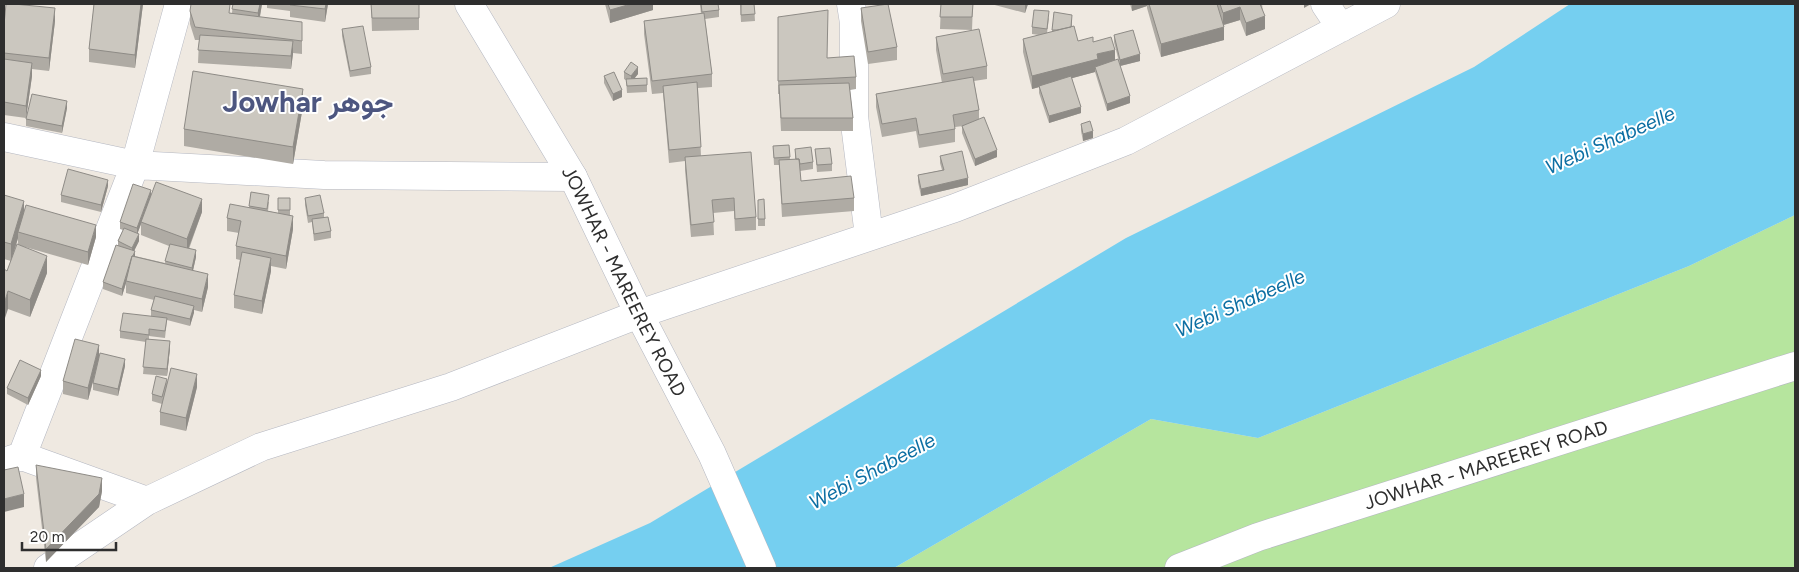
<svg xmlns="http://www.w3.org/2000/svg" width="1799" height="572" font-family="Figtree,Vazirmatn,sans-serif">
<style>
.green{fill:#b6e59e}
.water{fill:#75cff0}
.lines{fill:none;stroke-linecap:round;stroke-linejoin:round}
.minor-casing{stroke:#b4b7c1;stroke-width:29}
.tertiary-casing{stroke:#b4b7c1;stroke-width:29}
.minor{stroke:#fff;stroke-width:28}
.tertiary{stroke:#fff;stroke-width:28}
.wall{fill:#afaba4;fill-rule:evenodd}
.shaded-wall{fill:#8e8b86}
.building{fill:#cbc7bf;stroke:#8e8b86}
.labels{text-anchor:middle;stroke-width:4;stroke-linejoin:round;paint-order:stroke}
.street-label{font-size:19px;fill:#2e2e2e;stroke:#fff}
.water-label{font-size:20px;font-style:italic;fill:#0d6fa3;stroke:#fff}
.town-label{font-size:29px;font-weight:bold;fill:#4d5680;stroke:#fff}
</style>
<rect width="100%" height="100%" fill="#efe9e1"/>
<path class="green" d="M1795,215V568H894L1151,419L1258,438L1689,266Z"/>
<path class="water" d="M1570,4H1795V215L1689,266L1258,438L1151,419L894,568H549L650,523L1126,238L1474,67Z"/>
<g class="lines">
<defs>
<path id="minor" d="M851,4L854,23V116L869,236
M1325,4L1341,28
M4,137L135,165L324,175L573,177
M22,456L135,165L179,4
M4,462L22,456L147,501
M48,568L147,501L261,447L451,387L639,314L955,208L1126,141L1386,4"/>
<g id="tertiary">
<path id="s1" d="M469,4L573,177L639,314L712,454L762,568"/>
<path id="s2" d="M1179,568L1258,537L1795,366"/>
</g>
</defs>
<use href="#minor" class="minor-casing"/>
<use href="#tertiary" class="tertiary-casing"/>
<use href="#minor" class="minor"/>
<use href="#tertiary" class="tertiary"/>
</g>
<path class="wall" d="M94,4H143L135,68L89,62V49Z
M233,4H262L260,17L302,35V54L293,53L291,69L198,63L199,40H195L190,24V11L232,13Z
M267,4H328L325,22L290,17V11L267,8Z
M371,4H419V30L372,31Z
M605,4H653V10L610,23Z
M700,4H718L719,10V17L705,19L712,74V87L698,88L701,156L756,217V230L735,231L734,211L713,213L714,235L691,237L685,170V161L669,163L663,93L652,94L644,34V21L701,14Z
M740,4H754L755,21L741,22Z
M941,4H973L972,30L940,29Z
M991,4H1028L1025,13Z
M1130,4H1262L1265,29L1246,36L1240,20L1224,25V40L1161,57L1147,8V6L1132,11Z
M861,8L897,47V60L868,64L861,21Z
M1054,12L1072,22V26L1078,41L1093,42L1115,60L1130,103L1107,111L1095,72L1072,78L1081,113L1049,123L1039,93V87L1032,89L1023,52V39L1039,35L1032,34V27L1049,18L1047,33L1052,32Z
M778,17L827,58L856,77V89L850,90L853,118V131H781L779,94H778Z
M55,21L49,71L32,69V76L26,118L4,115V25Z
M342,29L371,67V74L350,77L342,36Z
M1114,35L1140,61L1120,66L1114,42Z
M936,37L987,66V79L974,81L979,110V119L997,157L975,166L962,133V126H963L955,127V142L919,148L916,131L882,137L876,107V94L942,83L936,50Z
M624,72L638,74L634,78H647V92L627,93L626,80L624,79Z
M604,76L622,97L613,101L604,83Z
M303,106L293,164L184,146V129Z
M67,108L62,133L26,126V119Z
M1081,124L1093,138L1083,141L1081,131Z
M789,145L790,160L795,159V149L813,162V169L800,171L801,181L854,198V211L782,217L779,165H774L773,146Z
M815,149L832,164V171L817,172Z
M940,156L968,185L921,196L918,182V175L942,170L940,163Z
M108,186L101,212L61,202V195Z
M251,192L269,202L268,211L278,213V198H290V215L293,229L286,269L271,266V271L262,314L234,308V295L240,260L236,259V246L239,233L227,231V218L249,208Z
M4,195L24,212L96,237L88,265L18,245V238L12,260L47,273L30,317L8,309L7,271L11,261L4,259Z
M305,198L324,213V218L331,231V238L314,241L312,222L308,223L305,205Z
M758,200L765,219V226H758Z
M202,212L189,249L196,257L193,270L208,287L202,312L194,310L190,326L167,320L165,338L149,336V339L170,348L167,376L143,374L146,342L120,338V331L151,316V310L154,300L126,293V283L122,296L103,289V282L118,245V241L123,230L120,229V222ZM141,224V235L169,246L165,263L135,256L134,251L139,241L137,234Z
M99,357L125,366L118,396L93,390V383L98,364L88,400L63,394V381Z
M41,376L28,405L7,394V388Z
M167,382L197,387L186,431L160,425V412L162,404L152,401V394Z
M36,465L102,491L99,507L46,562L36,478Z"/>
<path class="shaded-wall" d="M141,4H143L135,68V55Z
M260,4H262L258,26V13Z
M326,4H328L325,22V9Z
M631,4H653V10L610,23V10Z
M1025,4H1028L1025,13Z
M1132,4H1147V6L1132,11Z
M1304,4H1311L1304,8Z
M1240,7V20L1223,25V13Z
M55,8V21L49,71V58Z
M1265,16V29L1246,36V23Z
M1224,27V40L1161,57V44Z
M293,41V54L291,69V56Z
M1115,50V63L1095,67V72L1032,89V76L1097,54Z
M1140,54V61L1120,66V60Z
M32,63V76L26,118V106Z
M638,67V74L631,83V76Z
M303,89V106L293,164V147Z
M622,90V97L613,101V94Z
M1130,96V103L1107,111V104Z
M67,101V108L62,133V126Z
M1081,107V113L1049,123V116Z
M1093,131V138L1083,141V134Z
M997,150V157L975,166V159Z
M968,178V185L921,196V189Z
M108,180V186L101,212V205Z
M151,190V196L137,235V228Z
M202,199V212L187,252V239Z
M24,201V219L18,232V238L11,261V244Z
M293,216V229L286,269V256Z
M96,225V237L88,265V252Z
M139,234V241L132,255V248Z
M196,250V257L192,275V268Z
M135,251V258L126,281V283L122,296V289Z
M47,256V273L30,317V300Z
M271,258V271L262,314V301Z
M208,274V287L202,312V299Z
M8,291V309L4,321V304Z
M194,306V313L190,326V319Z
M170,341V348L167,376V369Z
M99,345V358L88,400V388Z
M125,359V366L118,396V389Z
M41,370V376L28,405V398Z
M197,374V387L186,431V418Z
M102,478V491L99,507L46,562V549Z
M24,494V507L4,512V499Z"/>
<path class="building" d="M6,4H14L55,8L49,58L4,53V25Z
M94,4H141L135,55L89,49Z
M191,4H230L229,13L302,22V41L195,27L190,11Z
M233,4H260L258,13L232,9Z
M290,4H326L325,9L290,5Z
M371,4H419V18H372Z
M608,4H631L610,10Z
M701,4H718L719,10L702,12Z
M741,4H754L755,14L741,15Z
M888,4L897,47L868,52L861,8Z
M941,4H973L972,17H940Z
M1149,4H1217L1224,27L1161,44Z
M1220,4H1260L1265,16L1246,23L1240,7L1223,13Z
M828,10L827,58L854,56L856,77L778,81V17Z
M1034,10L1049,11L1047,29L1032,27Z
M1054,12L1072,15L1071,27L1057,30H1052Z
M704,13L712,74L652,81L644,21Z
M363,26L371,67L350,71L342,29Z
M1074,26L1078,41L1093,37V42L1111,37L1115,50L1097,54L1098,59L1032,76L1023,39Z
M979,29L987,66L943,74L936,37Z
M1133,30L1140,54L1120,60L1114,35Z
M200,35L293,41L291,56L198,50Z
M4,59L32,63L26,106L4,102Z
M1118,59L1130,96L1107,104L1095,67Z
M631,62L638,67L631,76L624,72Z
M193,71L303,89L293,147L184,129Z
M614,72L622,90L613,94L604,76Z
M1071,76L1081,107L1049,116L1039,86Z
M973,77L979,110L953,115L955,129L919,135L916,118L882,124L876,94Z
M647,78V85L627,86L626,79Z
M697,82L701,147L669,150L663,86Z
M849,83L853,118H781L779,85Z
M32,94L67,101L62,126L26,119Z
M984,117L997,150L975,159L962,126Z
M1090,121L1093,131L1083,134L1081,124Z
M789,145L790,157L774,158L773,146Z
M811,147L813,162L800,164L799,159H796L795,149Z
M830,148L832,164L817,165L815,149Z
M962,151L968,178L921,189L918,175L944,170L940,156Z
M751,152L756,217L735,219L734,198L712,200L714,222L691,225L685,157Z
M799,159L801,181L851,176L854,198L782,204L779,160Z
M68,169L108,180L101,205L61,195Z
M156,182L202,199L187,239L141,222Z
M133,184L151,190L137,228L120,222Z
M251,192L269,195L267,209L249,206Z
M4,195L24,201L11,244L4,242Z
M320,195L324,213L308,216L305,198Z
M278,198H290V210H278Z
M764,199L765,219H758V200Z
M230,204L293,216L286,256L236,246L241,221L227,218Z
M26,205L96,225L88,252L18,232Z
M328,217L331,231L314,234L312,219Z
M124,228L139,234L132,248L118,241Z
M17,244L47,256L30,300L8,291L4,304V269L7,271Z
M170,244L196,250L192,268L165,261Z
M116,245L135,251L133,256H132L129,266L122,289L103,282Z
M242,252L271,258L262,301L234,295Z
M132,256L208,274L202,299L126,281Z
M155,296L194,306L190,319L151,310Z
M123,313L167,318L165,331L149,329V335L120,331Z
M75,339L99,345L88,388L63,381Z
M146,339L170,341L167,369L143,367Z
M100,353L125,359L118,389L93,383Z
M20,360L41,370L28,398L7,388Z
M171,368L197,374L186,418L160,412Z
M156,376L167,379L162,397L152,394Z
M36,465L102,478L99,494L46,549Z
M18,467L24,494L4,499V470Z"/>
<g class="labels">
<g class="street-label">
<text dy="7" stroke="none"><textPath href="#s1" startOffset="318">JOWHAR - MAREEREY ROAD</textPath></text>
<text dy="7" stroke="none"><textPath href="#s2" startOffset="324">JOWHAR - MAREEREY ROAD</textPath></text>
</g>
<g class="water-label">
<text transform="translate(1610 140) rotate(-24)" y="7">Webi Shabeelle</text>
<text transform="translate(1240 303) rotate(-24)" y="7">Webi Shabeelle</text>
<text transform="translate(872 471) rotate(-28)" y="7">Webi Shabeelle</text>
</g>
<g class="town-label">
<text x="308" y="112">Jowhar جوهر</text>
</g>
</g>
<rect width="1799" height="572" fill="none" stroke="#2e2e2e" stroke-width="10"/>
<path d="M22 542v8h94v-8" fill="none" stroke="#2e2e2e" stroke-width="2.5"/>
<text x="30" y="542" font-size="15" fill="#2e2e2e" stroke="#ffffff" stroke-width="4" paint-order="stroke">20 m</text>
</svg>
